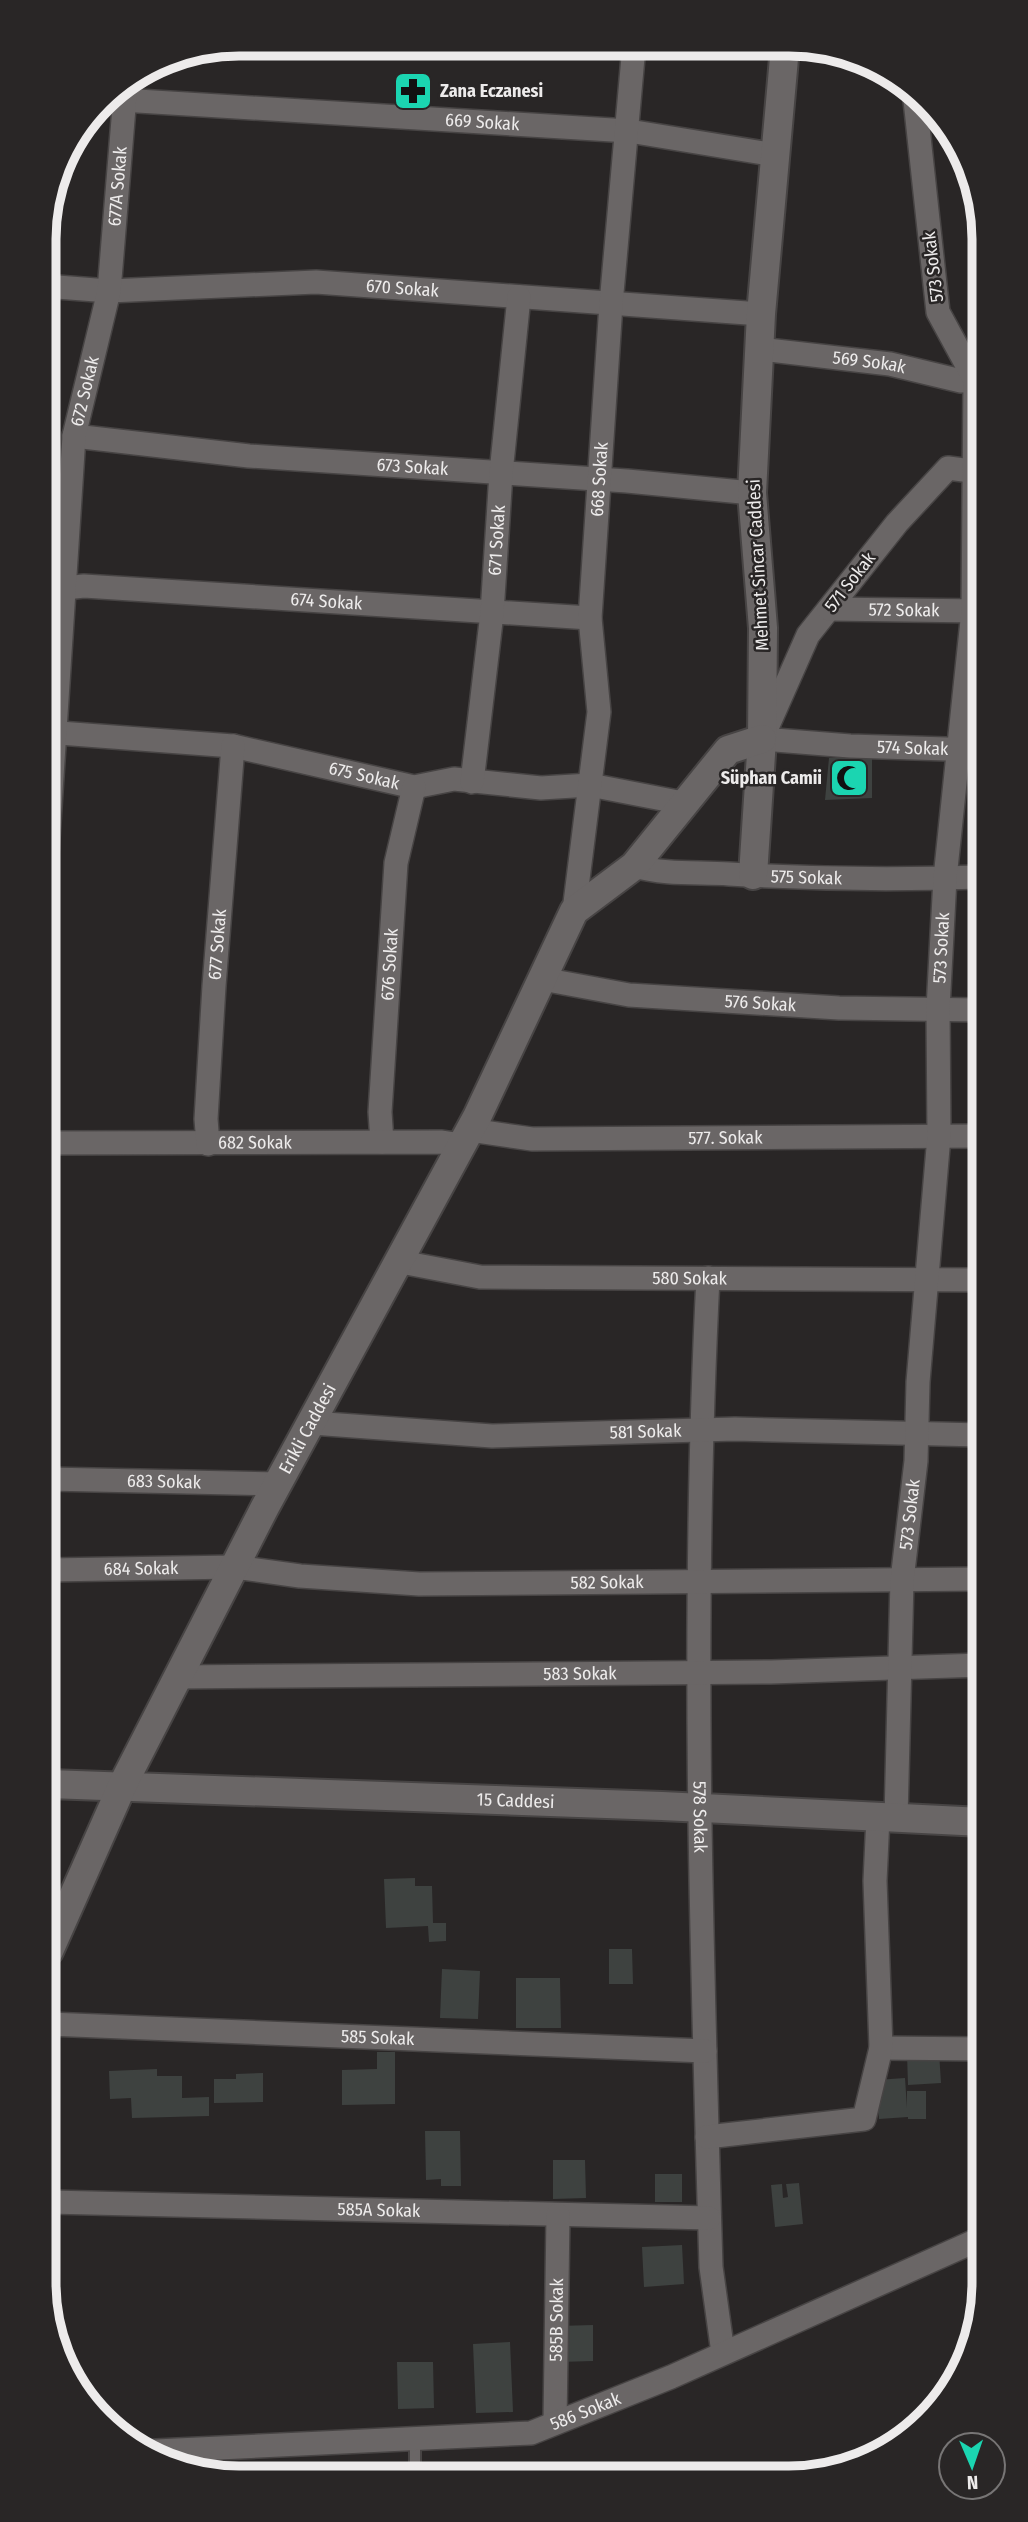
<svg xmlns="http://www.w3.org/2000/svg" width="1028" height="2522" font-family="'Fira Sans Condensed',sans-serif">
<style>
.building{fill:#3e4240}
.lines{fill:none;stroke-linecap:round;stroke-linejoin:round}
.service-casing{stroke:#474444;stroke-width:14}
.minor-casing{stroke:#474444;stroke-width:26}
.tertiary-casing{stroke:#474444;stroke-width:32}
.service{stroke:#6a6666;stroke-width:10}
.minor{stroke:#6a6666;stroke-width:23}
.tertiary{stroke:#6a6666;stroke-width:28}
.labels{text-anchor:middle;stroke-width:5;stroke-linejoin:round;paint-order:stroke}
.poi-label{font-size:18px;font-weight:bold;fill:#edebeb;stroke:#292626;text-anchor:start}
.street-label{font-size:18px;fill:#edebeb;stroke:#292626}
.rim{fill:none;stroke:#edebeb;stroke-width:9}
</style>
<rect width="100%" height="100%" fill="#292626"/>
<path class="building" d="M829,758H872V798L825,800Z
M415,1878V1886H432L433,1923H446V1941L429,1942L428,1926L386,1928L384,1879Z
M609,1949H632L633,1984H609Z
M442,1969L480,1971L478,2019L440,2018Z
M516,1978H560L561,2028H516Z
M377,2052H395V2104L342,2105V2070L377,2069Z
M939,2052L941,2083L908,2085L907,2054Z
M157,2069V2076H182V2098L209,2097V2116L132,2118L131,2098L110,2099L109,2071Z
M263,2073V2102L214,2103V2079H236V2074Z
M905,2078L907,2108V2091H926V2119H908V2117L879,2119L876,2080Z
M425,2131H460L461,2186H441V2179L426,2180Z
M553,2160H585L586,2198L553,2199Z
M655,2174H682V2202H655Z
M799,2183L803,2224L775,2227L771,2185L782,2184L783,2198L788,2197L786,2184Z
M682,2245L684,2284L644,2287L642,2247Z
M593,2325V2361L559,2362L558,2326Z
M510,2342L513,2412L476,2413L473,2344Z
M397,2362H433L434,2408L398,2409Z"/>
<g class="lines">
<defs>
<path id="service" d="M205,2449L208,2475
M415,2474V2439"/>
<g id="minor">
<path id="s1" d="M105,99L629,131L776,155"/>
<path id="s2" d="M44,286L109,291L316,282L761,314"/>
<path id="s3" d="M760,349L890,364L961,381L978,380"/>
<path id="s4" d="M74,436L249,456L627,481L752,493"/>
<path id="s5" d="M979,472L948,468L897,523L808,635L762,739L850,746L979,750"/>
<path id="s6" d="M65,588L84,586L590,618"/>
<path id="s7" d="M829,609L979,611"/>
<path id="s8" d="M46,732L233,746L414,787L454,779L541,788L590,785L683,803"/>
<path id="s9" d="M472,782L492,613L501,473L519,297"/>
<path id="s10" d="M634,866C666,875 696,872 729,874C813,879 896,880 980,877"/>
<path id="s11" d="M46,869L74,436L109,291L126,83"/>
<path id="s12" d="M574,911L599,712L590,618L611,304L634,46"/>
<path id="s13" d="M542,979L629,995L839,1008L980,1010"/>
<path id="s14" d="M470,1130L532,1139L980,1136"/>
<path id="s15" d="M382,1142L380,1112L396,863L414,787"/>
<path id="s16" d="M47,1143L442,1142L462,1145"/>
<path id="s17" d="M208,1144L206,1119L214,986L233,746"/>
<path id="s18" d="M401,1262L480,1277L981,1280"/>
<path id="s19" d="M708,1278C691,1608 701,1937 711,2267L723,2353"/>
<path id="s20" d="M312,1423L492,1436L735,1429L981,1435"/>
<path id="s21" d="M48,1479L278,1484"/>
<path id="s22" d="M48,1570L235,1567L300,1576L419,1584L982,1579"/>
<path id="s23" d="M179,1677L771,1672L982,1665"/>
<path id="s24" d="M896,1818L902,1580L916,1461L918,1382L939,1136L938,1009L945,878L973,611L975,380L938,312L914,91"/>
<path id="s25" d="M49,2024L705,2051"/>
<path d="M881,2048L983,2049"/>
<path d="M707,2137L864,2119L881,2048L875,1881L878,1817"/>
<path id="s26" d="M50,2202L709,2218"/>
<path id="s27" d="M555,2423L558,2215"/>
<path id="s28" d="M156,2451L531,2433L671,2377L984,2237"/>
</g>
<g id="tertiary">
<path d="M753,875L762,739L763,628L752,493L761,314L785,47"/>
<path id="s29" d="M49,1784L662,1806L982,1822"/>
<path id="s30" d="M49,1951L123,1784L265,1507L477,1117L574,911L634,866L728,750L762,739"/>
</g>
</defs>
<use href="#service" class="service-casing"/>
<use href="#minor" class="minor-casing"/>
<use href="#tertiary" class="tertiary-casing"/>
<use href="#service" class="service"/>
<use href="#minor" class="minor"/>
<use href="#tertiary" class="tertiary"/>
</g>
<defs>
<symbol id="pharmacy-square" viewBox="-11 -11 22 22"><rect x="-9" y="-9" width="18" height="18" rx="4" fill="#1bd5b1" stroke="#292626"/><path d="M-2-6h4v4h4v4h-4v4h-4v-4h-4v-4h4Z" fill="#111"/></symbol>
<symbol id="mosque-square" viewBox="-11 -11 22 22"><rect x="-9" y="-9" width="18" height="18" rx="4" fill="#1bd5b1" stroke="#292626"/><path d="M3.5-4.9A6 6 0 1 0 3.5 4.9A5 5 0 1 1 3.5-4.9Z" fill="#111"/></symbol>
</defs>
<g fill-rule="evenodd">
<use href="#pharmacy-square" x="391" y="69" width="44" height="44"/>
<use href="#mosque-square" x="827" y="756" width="44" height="44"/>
</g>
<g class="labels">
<g class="poi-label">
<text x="440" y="97">Zana Eczanesi</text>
<text x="822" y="784" text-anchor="end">Süphan Camii</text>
</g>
<g class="street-label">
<text dy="6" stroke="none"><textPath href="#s1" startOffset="378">669 Sokak</textPath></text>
<text dy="6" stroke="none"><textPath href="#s11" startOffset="688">677A Sokak</textPath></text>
<text transform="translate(933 267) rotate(-97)" y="6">573 Sokak</text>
<text dy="6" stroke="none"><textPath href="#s2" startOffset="359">670 Sokak</textPath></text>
<text dy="6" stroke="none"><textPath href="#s3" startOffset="110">569 Sokak</textPath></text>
<text dy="6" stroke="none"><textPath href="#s11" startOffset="480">672 Sokak</textPath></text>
<text dy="6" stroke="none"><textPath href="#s4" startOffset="340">673 Sokak</textPath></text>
<text dy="6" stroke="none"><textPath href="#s12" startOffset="434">668 Sokak</textPath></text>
<text dy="6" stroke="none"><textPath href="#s9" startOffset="243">671 Sokak</textPath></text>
<text transform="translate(758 565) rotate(-93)" y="6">Mehmet Sincar Caddesi</text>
<text transform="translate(850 582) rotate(-52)" y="6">571 Sokak</text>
<text dy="6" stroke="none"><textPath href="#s6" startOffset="262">674 Sokak</textPath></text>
<text dy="6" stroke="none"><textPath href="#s7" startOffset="75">572 Sokak</textPath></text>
<text dy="6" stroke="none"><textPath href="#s5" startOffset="514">574 Sokak</textPath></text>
<text dy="6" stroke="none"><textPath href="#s8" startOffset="322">675 Sokak</textPath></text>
<text dy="6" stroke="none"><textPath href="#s10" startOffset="173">575 Sokak</textPath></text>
<text dy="6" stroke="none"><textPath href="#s17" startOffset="200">677 Sokak</textPath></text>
<text dy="6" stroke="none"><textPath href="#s24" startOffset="872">573 Sokak</textPath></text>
<text dy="6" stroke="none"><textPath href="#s15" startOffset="178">676 Sokak</textPath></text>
<text dy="6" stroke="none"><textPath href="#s13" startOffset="220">576 Sokak</textPath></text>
<text dy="6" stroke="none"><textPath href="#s14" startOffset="256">577. Sokak</textPath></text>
<text dy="6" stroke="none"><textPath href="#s16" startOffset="208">682 Sokak</textPath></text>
<text dy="6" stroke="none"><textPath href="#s18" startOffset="290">580 Sokak</textPath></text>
<text dy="6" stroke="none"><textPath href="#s30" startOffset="583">Erikli Caddesi</textPath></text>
<text dy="6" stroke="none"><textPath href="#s20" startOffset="334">581 Sokak</textPath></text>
<text dy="6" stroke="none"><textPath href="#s21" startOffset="116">683 Sokak</textPath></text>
<text dy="6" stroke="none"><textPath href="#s24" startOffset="304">573 Sokak</textPath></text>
<text dy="6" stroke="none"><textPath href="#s22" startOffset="93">684 Sokak</textPath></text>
<text dy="6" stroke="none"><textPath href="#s22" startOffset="560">582 Sokak</textPath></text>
<text dy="6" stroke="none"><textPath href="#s23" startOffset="401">583 Sokak</textPath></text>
<text dy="6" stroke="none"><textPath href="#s29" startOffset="467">15 Caddesi</textPath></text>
<text dy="6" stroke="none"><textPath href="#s19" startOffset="539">578 Sokak</textPath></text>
<text dy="6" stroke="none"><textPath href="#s25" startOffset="329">585 Sokak</textPath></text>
<text dy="6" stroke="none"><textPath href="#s26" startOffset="329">585A Sokak</textPath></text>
<text dy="6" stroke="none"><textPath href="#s27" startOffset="103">585B Sokak</textPath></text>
<text dy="6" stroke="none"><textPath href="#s28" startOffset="434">586 Sokak</textPath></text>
</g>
</g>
<path d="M0 0H1028V2522H0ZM239 56H789A183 183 0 0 1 972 239V2283A183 183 0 0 1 789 2466H239A183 183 0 0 1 56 2283V239A183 183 0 0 1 239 56Z" fill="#292626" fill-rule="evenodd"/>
<path class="rim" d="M239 56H789A183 183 0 0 1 972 239V2283A183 183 0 0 1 789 2466H239A183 183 0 0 1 56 2283V239A183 183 0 0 1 239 56Z"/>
<g transform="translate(972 2466) rotate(178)"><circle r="33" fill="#292626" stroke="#777575" stroke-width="2"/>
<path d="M0-5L12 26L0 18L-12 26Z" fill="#1bd5b1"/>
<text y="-10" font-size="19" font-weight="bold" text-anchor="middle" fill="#edebeb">N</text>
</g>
</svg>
